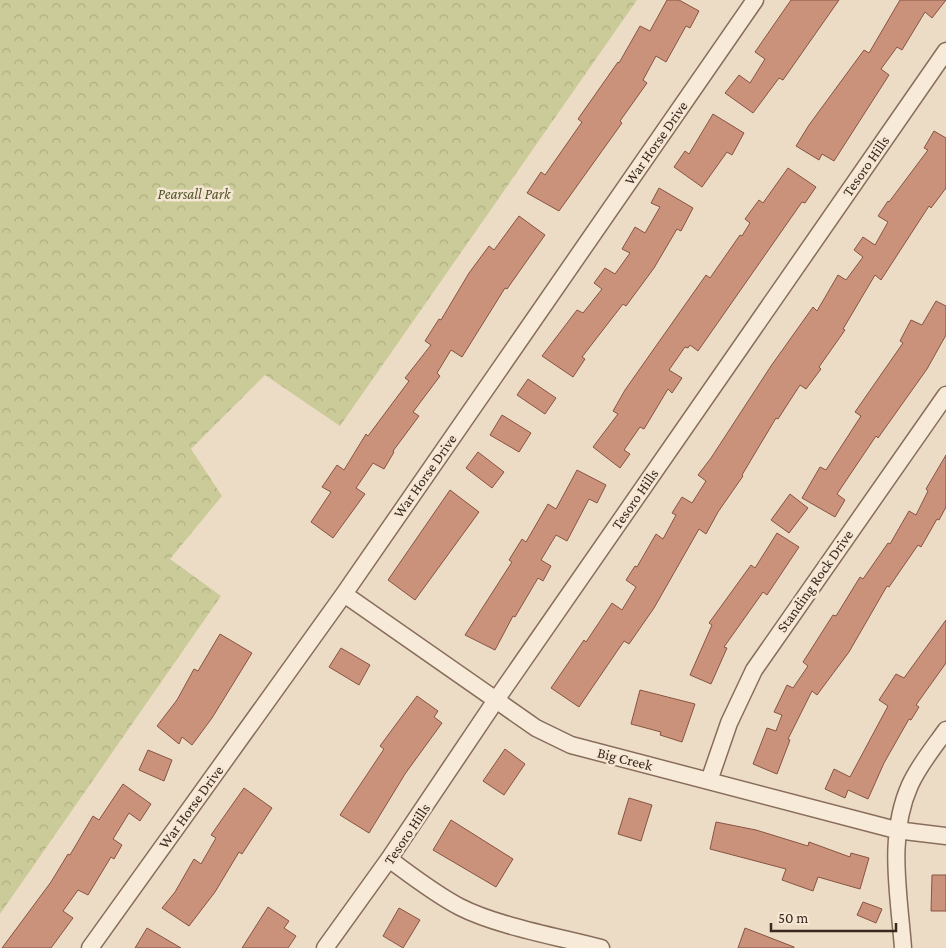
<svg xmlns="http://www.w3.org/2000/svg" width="946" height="948" font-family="'Crimson Pro',serif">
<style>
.park{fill:url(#park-crowns)}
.building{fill:#cb927b;stroke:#875442}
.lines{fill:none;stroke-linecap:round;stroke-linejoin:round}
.street-casing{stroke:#886d5b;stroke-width:19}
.street{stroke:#f8ead8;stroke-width:16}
.labels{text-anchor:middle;stroke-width:5;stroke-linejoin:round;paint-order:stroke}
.street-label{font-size:15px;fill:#38281f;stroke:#f5e7d4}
.park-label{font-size:15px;font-style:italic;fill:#4f5426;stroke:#f5e7d4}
</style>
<defs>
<pattern id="park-crowns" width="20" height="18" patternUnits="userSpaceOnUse" patternTransform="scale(1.25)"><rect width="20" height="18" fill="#cbcb99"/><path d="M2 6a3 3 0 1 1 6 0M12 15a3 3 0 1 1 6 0" fill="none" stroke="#afae83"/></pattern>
</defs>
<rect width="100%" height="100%" fill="#eddcc5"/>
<path class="park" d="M0,0H637L340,426L265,375L191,449L222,496L170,559L221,596L0,914Z"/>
<path class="building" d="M667,0H679L699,11L690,28L686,26L666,62L656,56L643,80L647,83L620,121L622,123L559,211L527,193L541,172L545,175L582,122L578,119L618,62L619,63L640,26L650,31Z
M791,0H839L783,80L779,78L753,113L725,93L739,75L750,83L765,59L755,52Z
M900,0H946L932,18L925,12L902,50L897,47L881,69L889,75L834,161L822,154L819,160L796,146L809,125L864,50L869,53Z
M713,114L744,133L732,155L727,152L702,187L674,167L685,151L689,154Z
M934,131L946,138V188L931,208L929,206L881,280L875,275L843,329L845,330L819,367L821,369L806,389L800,385L778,419L776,418L742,475L743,476L718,512L706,534L699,529L654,608L629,644L624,641L579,707L551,688L584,640L586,642L612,603L622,610L636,587L626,580L635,566L637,567L656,534L663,539L676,515L672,513L682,497L692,503L706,481L698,475L711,458L771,366L813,307L817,311L838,275L846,280L863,257L854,250L863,237L875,245L888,222L878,216L888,201L889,202L928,150L924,148Z
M788,168L816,187L805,203L802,202L698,351L690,345L688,348L685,347L669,370L682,378L672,393L668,389L644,429L640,427L624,450L630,454L620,468L593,447L618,414L613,411L625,390L706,275L710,278L740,235L742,236L750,223L745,219L759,200L763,203Z
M659,188L693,208L681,231L677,229L654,268L626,306L623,304L582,357L585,359L573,377L542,356L577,310L583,313L602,289L594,283L605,268L615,274L630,253L622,249L635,227L645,233L660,207L651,203Z
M519,216L545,235L507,289L505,288L462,357L451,350L437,373L440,376L413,412L419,416L393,451L394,452L384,469L373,463L356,488L365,494L333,538L311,522L331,492L322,487L337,465L344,470L366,434L368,436L409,381L405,378L431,345L425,341L439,319L441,320L469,273L489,246L494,250Z
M936,301L946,306V335L927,369L878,438L876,436L837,494L845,500L835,517L802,498L820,467L826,470L861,416L855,412L903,343L900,341L911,320L922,325Z
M528,379L556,398L545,414L517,395Z
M502,415L531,433L519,452L490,435Z
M478,452L504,472L492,488L466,468Z
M946,455V507L939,520L937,519L921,547L918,545L889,587L887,586L849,652L817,695L812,691L788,739L790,740L777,774L753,764L767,728L776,731L782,715L774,712L787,685L793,688L808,666L803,662L833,615L836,616L860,577L863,579L888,543L890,544L909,511L916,515L928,491L926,489Z
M577,470L606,485L597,503L589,499L567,541L556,535L541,560L551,566L543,581L538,578L515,617L513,616L495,650L465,635L512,562L509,560L522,539L526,542L548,504L556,509Z
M450,490L479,512L415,600L388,580Z
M790,494L808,508L789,533L771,520Z
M777,533L799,547L767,595L763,592L724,647L727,648L711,684L690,675L712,625L709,623L751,565L755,568Z
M946,620V663L916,705L919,707L911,720L909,719L884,763L868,799L848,790L845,798L825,789L834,769L850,777L888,706L879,700L896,674L904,678Z
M220,634L252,653L212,718L192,745L182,737L179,744L157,726L177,700L194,669L198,671Z
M341,648L370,665L359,685L329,667Z
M640,690L695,704L682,742L660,735L661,732L631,724Z
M417,696L438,711L434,717L442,723L405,774L369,833L340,815L384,749L380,746Z
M505,749L525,764L504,795L483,781Z
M148,750L172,760L164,781L139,770Z
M123,784L151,804L140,821L129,813L113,839L122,845L114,859L111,857L88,895L78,890L63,911L73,918L51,948H2L51,882L68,854L70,855L93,816L99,820Z
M244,788L272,808L242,854L239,852L215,892L189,926L162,908L175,892L194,859L201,864L216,838L211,835Z
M629,798L652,805L641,841L618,834Z
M451,820L513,859L496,887L433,850Z
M716,822L756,830L808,846L809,842L850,857L851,853L869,858L860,889L818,877L813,891L782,880L786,869L710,849Z
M932,875H946V911H931Z
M863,902L882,909L876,923L857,915Z
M268,907L289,921L284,928L296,936L288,948H242Z
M399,908L420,920L403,948L383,936Z
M147,928L181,948H135Z
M745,928L794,947V948H738Z"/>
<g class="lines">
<defs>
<path id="street" d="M344,594L536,728L571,745L896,830L946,836
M709,781L729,723L754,670L946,395
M389,859C412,876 435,894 460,907C497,926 559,937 601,948
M90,948L344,594L755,0
M325,948L389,859L496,700L946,51
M903,948C899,894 887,836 910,785C919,765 934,747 946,730"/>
</defs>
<use href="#street" class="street-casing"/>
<use href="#street" class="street"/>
</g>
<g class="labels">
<g class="street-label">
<text transform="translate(656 143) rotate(-55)" y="5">War Horse Drive</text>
<text transform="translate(866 166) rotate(-55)" y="5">Tesoro Hills</text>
<text transform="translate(425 476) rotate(-55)" y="5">War Horse Drive</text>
<text transform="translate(635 499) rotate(-55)" y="5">Tesoro Hills</text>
<text transform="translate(815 581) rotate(-55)" y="5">Standing Rock Drive</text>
<text transform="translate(625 759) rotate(14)" y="5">Big Creek</text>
<text transform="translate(191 807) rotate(-54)" y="5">War Horse Drive</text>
<text transform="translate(407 834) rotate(-56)" y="5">Tesoro Hills</text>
</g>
<g class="park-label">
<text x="194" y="199">Pearsall Park</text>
</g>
</g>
<path d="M771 923v8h125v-8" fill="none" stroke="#38281f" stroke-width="2.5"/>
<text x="778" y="923" font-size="15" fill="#38281f" stroke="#f5e7d4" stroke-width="4" paint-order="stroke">50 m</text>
</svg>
